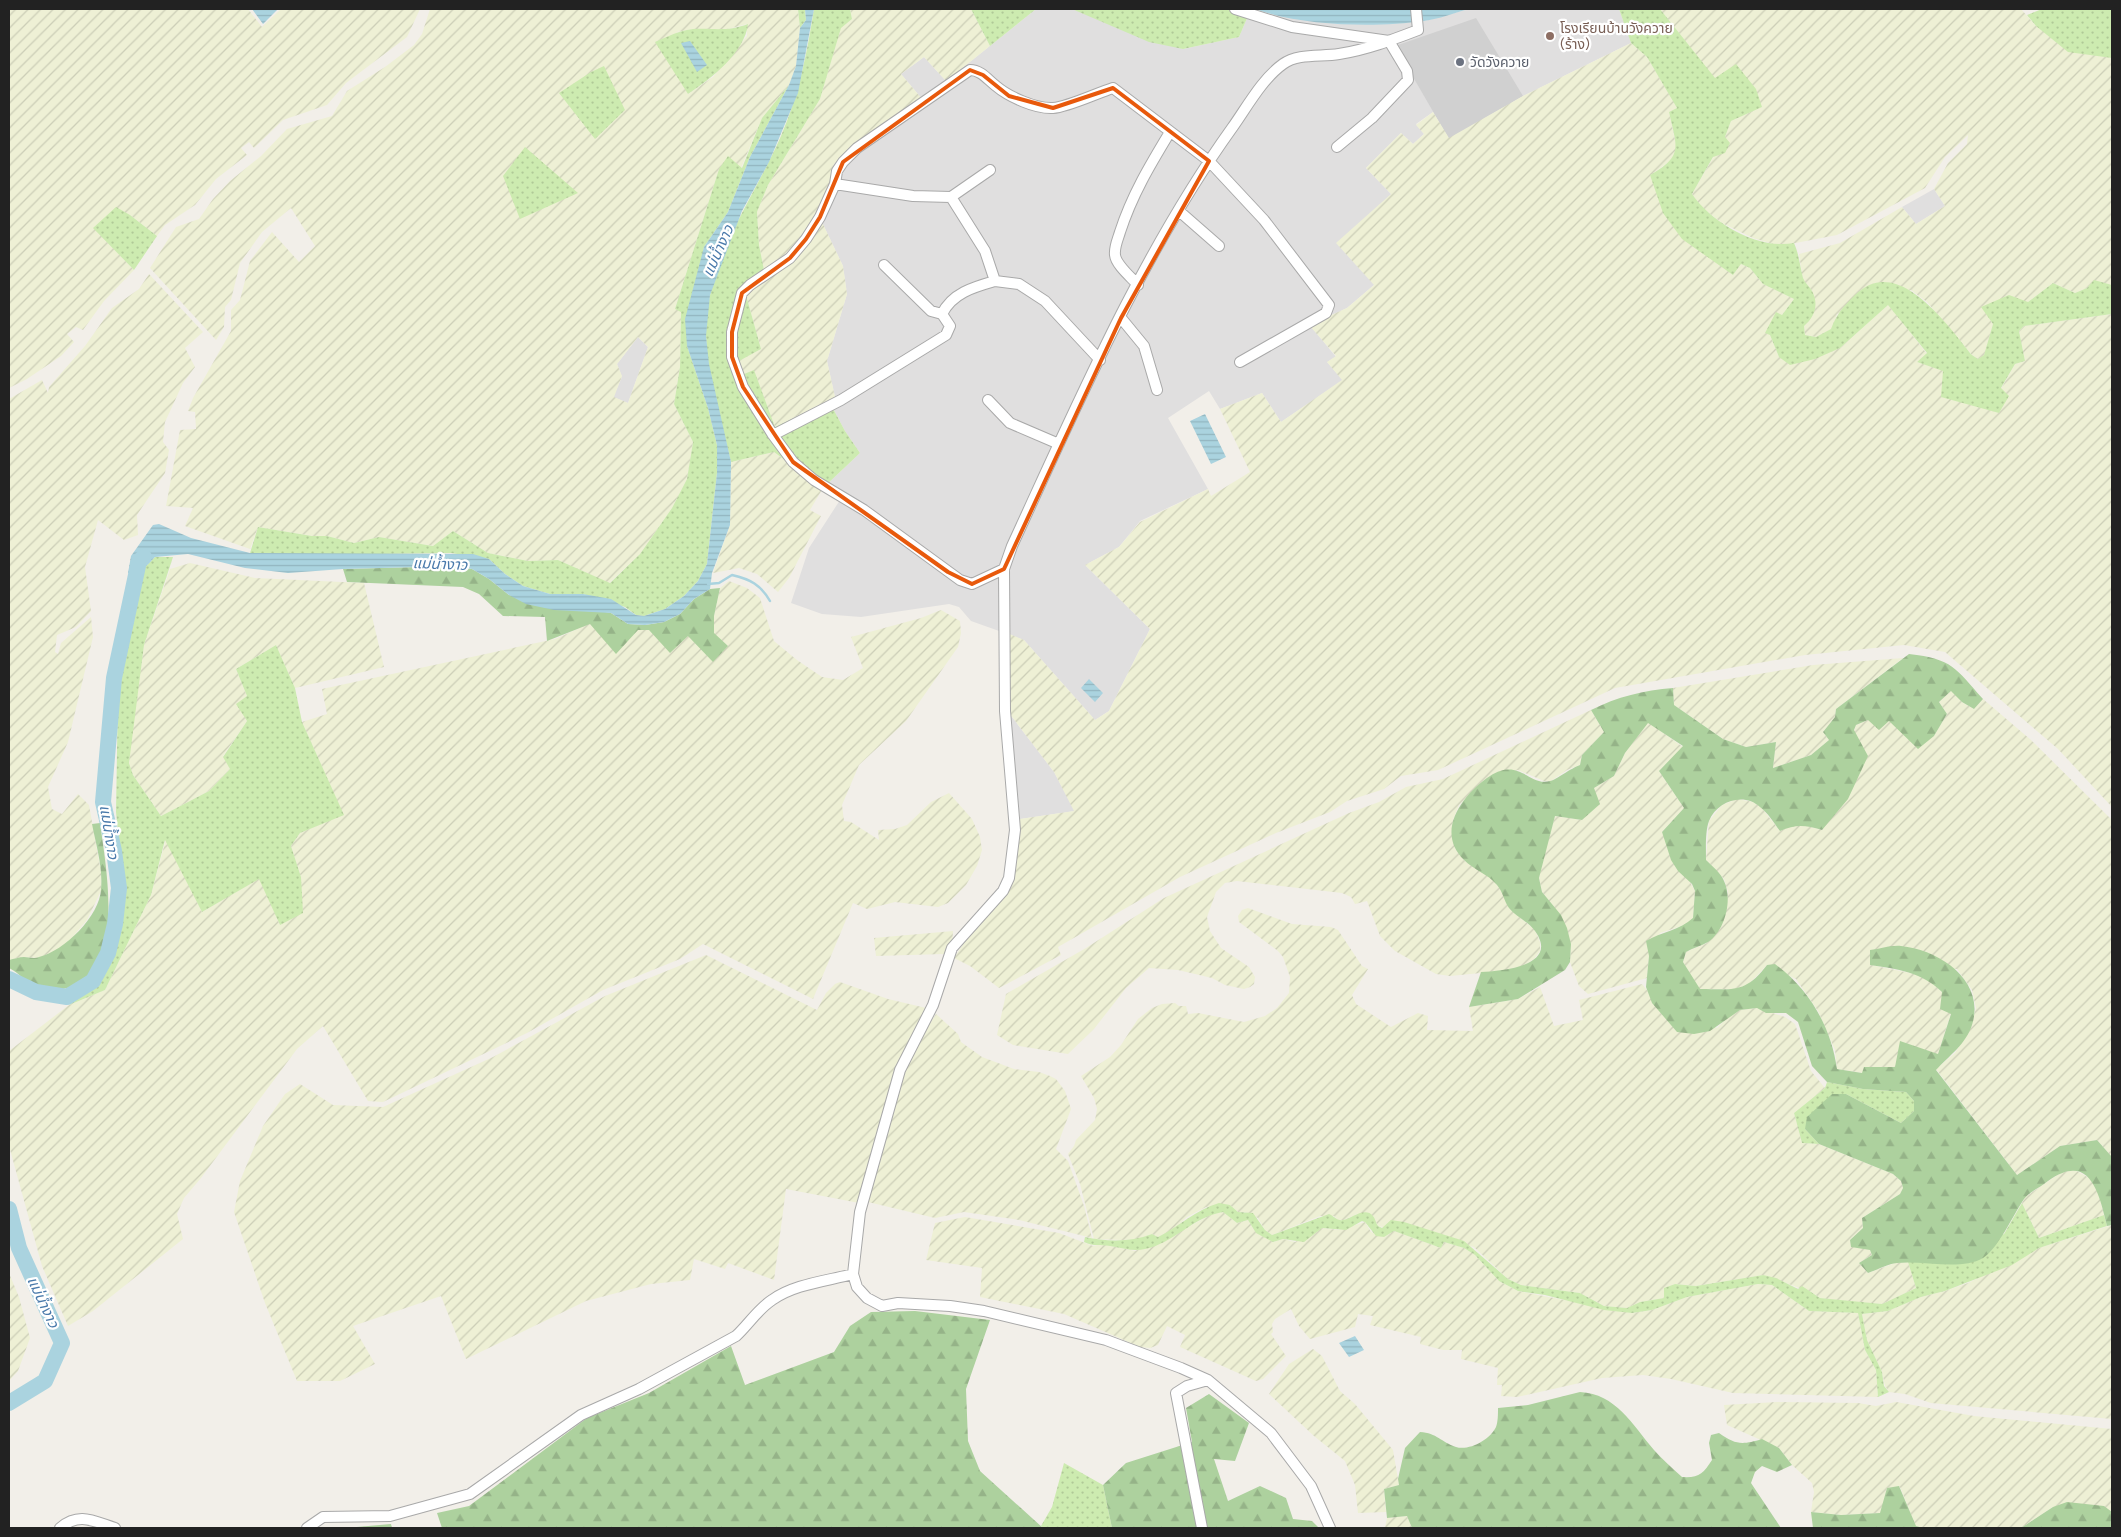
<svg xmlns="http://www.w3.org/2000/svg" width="2121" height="1537" font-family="Figtree,'Noto Sans Thai',sans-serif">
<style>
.residential{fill:#e0dfdf}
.religious{fill:#d0d0d0}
.farmland{fill:url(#farmland-furrows);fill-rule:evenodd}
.grass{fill:url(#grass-dots)}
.forest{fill:url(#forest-firs)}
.water{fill:url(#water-rules)}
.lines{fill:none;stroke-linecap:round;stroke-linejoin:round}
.stream{stroke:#aad3df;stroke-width:2.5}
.river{stroke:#aad3df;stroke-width:16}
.minor-casing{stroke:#a9a9a9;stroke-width:12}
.minor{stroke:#fff;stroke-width:10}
.marked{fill:none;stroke:#e8590c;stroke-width:4;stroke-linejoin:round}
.education-dot{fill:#8d6e63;stroke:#fff;stroke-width:2}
.worship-dot{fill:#6b7280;stroke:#fff;stroke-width:2}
.labels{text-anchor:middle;stroke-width:4.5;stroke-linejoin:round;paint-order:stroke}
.education-label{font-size:14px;fill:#785e54;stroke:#fff;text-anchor:start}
.worship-label{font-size:14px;fill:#5b616d;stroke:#fff;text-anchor:start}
.water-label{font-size:15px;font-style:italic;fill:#4a7aab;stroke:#fff}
</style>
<defs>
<pattern id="farmland-furrows" width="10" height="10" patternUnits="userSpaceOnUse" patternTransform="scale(1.25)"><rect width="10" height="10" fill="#eef0d5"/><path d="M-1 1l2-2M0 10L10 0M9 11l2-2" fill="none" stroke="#ccceb7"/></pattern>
<pattern id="grass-dots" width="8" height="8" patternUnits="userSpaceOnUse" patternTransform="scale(1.25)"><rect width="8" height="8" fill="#cdebb0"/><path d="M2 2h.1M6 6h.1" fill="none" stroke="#b0c997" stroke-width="1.8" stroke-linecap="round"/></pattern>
<pattern id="forest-firs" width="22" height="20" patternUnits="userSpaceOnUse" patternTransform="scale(1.25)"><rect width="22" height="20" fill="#add19e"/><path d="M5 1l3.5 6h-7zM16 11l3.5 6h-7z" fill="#95b388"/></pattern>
<pattern id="water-rules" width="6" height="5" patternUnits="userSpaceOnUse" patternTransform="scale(1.25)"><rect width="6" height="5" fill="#aad3df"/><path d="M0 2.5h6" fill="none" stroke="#92b5bf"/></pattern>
</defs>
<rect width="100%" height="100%" fill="#f2efe9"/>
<path class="residential" d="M1036,9H1072L1183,49L1239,37L1251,9L1271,15L1425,21L1469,9H1619L1631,43L1523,96L1449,139L1433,112L1416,124L1424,134L1413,144L1401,133L1366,168L1391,194L1374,285L1347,308L1310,325L1336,357L1327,362L1343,380L1281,422L1262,393L1220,409L1209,391L1168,418L1208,489L1140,521L1119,547L1085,565L1150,629L1109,711L1095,720L1024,640L971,621L959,607L949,604L861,617L822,614L791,603L809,548L840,500L823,488L860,453L845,431L829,401L835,397L827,361L847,294L843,266L818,214L831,183L833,164L869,133L923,100L901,74L924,57L946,81Z
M1934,189L1945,206L1916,224L1902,207Z
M638,337L648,347L628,403L613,397L622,377L617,364Z
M1009,713L1054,772L1075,811L1020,819Z"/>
<path class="religious" d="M1476,18L1523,96L1449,139L1395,46Z"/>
<path class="farmland" d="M9,9H248L262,27L281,9H420L407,37L346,83L327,105L283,120L254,148L249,142L241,148L247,155L216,179L195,205L165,225L157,236L130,215L94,228L134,270L104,301L83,330L76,327L67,334L74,342L61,356L27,379L9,388Z
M430,9H798L800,28L796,66L789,85L762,118L741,168L719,169L675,309L681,311L680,367L674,404L693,442L687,479L672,508L640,554L609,583L558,560L528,561L488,553L453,531L433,546L379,537L354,543L327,536H312L258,527L250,549L185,526L193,508L166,506L180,430L196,429L195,412L188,411L193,398L231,331V310L240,300L250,261L272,232L299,262L315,246L291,208L262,232L240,263L231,300L225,307L224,327L216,340L150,268L176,227L199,219L213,199L230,181L261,156L287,129L332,116L347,91L385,67L414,45L422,34ZM747,24V36L713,77L688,94L677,32L692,29L720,31ZM638,337L648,347L628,403L614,397L622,376L617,364Z
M850,9H971L990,46L946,81L924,57L901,74L923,100L869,133L834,164L831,183L818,214L801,238L781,258L764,270L759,245L757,212L768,185L820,99L841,27L852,19Z
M1660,9H2021L2036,26L2112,58V285L2094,281L2087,288L2075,293L2053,283L2028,302L1982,307L1993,324L1984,356L1978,359L1972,355L1927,302L1911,290L1837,314L1832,329L1816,337L1805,335L1804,326L1812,291L1803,280L1799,254L1840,243L1902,207L1916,224L1945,206L1934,189L1948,163L1967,144L1968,135L1945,157L1925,188L1837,235L1780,246L1753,238L1722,223L1701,207L1692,194L1725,137L1731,121L1761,107L1715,79Z
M1631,43L1647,57L1678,109L1669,112L1677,149L1675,157L1651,175L1733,275L1741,264L1750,268L1763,284L1794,299L1782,315L1776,313L1770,335L1779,357L1840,348L1888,304L1927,354L1917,362L2001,389L2015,364L2025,361L2019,331L2024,326L2112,314V807L2058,749L1945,652L1904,645L1805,655L1615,688L1438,770L1401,776L1384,789L1347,801L1330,812L1276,833L1180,877L1058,947L1061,955L999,988L970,966L954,958L1016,865L1020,819L1074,811L1054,772L1009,713L1007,633L1024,640L1095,720L1109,711L1150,629L1085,565L1119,547L1140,522L1208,489L1211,496L1250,472L1220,409L1262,393L1281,422L1342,380L1327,362L1336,356L1309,325L1347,308L1374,285L1336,243L1391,194L1366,168L1401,133L1413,144L1424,134L1416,125L1433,112L1449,138L1523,96Z
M822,222L843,266L847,294L827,361L835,397L775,427L754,371L744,374L738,361L761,349L746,295L796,258Z
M149,274L203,332L185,348L195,367L183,383L165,422L163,442L169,450L165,473L137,515L138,535L124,540L98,520L85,567L91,611L76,627L57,635L55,652L58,654L61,643L91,617L93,637L68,742L48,787L52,809L62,814L78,794L89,805L101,872V891L87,920L71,939L58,950L38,958L23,957L9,960V399L42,380L48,393L49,387L85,346L112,308L139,289Z
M774,452L823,488L810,510L821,516L789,578L778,592L757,574L739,568L713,573L730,525L731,462Z
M190,563L255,578L364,583L384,667L295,688L276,645L236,669L247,696L237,704L247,721L223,756L230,769L209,791L161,816L133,775L129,763L131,737L144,645L170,569Z
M729,581L747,588L760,598L774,641L797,660L822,677L843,680L863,668L851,637L921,618L941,610L960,621L961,633L958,647L906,721L859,765L842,805L844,821L851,822L879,840L878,830L895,829L907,825L931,802L949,793L972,819L980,837L982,850L977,866L966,885L948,903L938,907L895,902L867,909L853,903L813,999L703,944L680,959L603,990L527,1033L383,1102L368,1101L323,1026L297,1049L201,1178L184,1198L177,1214L183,1239L93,1311L68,1326L42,1266L9,1146V1051L69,1005L105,990L151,895L166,839L202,912L260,878L280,925L301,877L291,846L300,833L343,814L302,722L327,714L322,689L555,639L591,623L688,635L714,633V616L720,588Z
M1903,658L1836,709L1835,717L1823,732L1829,740L1811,755L1773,768L1776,742L1746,747L1723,739L1674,705L1673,688L1813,665Z
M1952,690L1962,702L1974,709L1983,699L2031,740L2112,820V1157L2097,1140L2060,1146L2017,1175L1936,1069L1955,1053L1971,1027L1976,1008L1972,990L1957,969L1871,965L1920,975L1931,981L1942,992L1951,1013L1938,1054L1895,1067H1864L1863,1073L1837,1069L1835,1050L1818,1011L1796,979L1767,965L1749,984L1736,989H1699L1683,962L1686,952L1707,943L1725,915L1728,892L1724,879L1706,860L1709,821L1722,805L1737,799L1753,802L1761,807L1780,831L1793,825H1804L1822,830L1856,725L1868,720H1889L1934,736L1947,714L1939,702Z
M1591,710L1604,732L1582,755L1580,765L1567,770L1551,781H1544L1518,770L1490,776L1459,805L1453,820L1452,836L1456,850L1465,861L1490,877L1500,888L1510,909L1535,930L1540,942V951L1534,959L1523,966L1501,971L1450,976L1436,974L1395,951L1380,936L1367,901L1355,904L1351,897L1342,893L1237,881L1225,883L1216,892L1207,917L1210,931L1221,948L1249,967L1255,977L1254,984L1250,987L1244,989L1225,985L1212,978L1178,970L1149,968L1126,988L1094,1029L1068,1054L1013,1045L997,1035L1006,994L1086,948L1164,898L1349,813L1379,802L1406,787L1443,779Z
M1648,722L1683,747L1659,771L1684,808L1662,832L1695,891L1693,919L1685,925L1660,933L1649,956L1647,978L1588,994L1579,986L1570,962L1571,944L1549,901L1542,892L1539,878L1543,858L1555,816L1582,820L1594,788L1614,776L1625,753Z
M1248,908L1292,924L1331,927L1338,930L1362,966L1368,969L1352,995L1356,1004L1391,1027L1418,1013L1428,1016L1427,1030L1473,1031L1469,1007L1518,999L1540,987L1554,1026L1583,1020L1579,1000L1642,984L1651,995L1652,1003L1717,1028L1728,1017L1740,1010L1757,1008L1785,1017L1795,1024L1811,1071L1825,1088L1794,1113L1802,1143L1819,1144L1893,1174L1901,1181L1903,1188L1900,1194L1862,1218L1863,1228L1850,1240L1870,1250L1872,1255L1859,1263L1868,1273L1895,1263L1908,1262L1916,1288L1882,1304L1855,1302L1820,1298L1811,1292L1763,1275L1696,1286L1675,1284L1665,1288L1664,1298L1640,1302L1627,1308L1604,1306L1580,1293L1521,1285L1508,1279L1474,1247L1378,1226L1373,1216L1357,1214L1344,1220H1338L1334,1216H1320L1272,1235L1265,1230L1258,1218L1245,1212H1238L1230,1205L1206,1207L1187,1217L1173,1230L1158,1237L1152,1234L1139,1239L1122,1240L1094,1239L1080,1184L1068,1154L1074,1146L1076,1140L1095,1120L1097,1109L1094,1098L1081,1076L1110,1057L1121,1045L1138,1019L1152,1008L1162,1004L1175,1003L1179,1006H1186L1188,1014L1198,1013L1244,1022L1265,1016L1277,1008L1289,993L1290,977L1283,957L1278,951L1239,922L1238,916L1242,910Z
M953,931L952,946L944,954L876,956L874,938Z
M706,955L817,1010L826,993L835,984L840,982L888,999L926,1008L859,1203L786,1189L774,1280L728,1263L725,1269L694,1259L690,1280L651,1284L586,1301L466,1359L441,1296L353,1326L375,1364L340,1381H297L265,1303L234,1212L240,1181L263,1126L285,1094L300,1084L333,1105L383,1107L493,1057L605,996Z
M936,1014L958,1034L961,1042L982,1057L1014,1069L1039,1072L1050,1076L1056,1079L1065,1091L1071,1109L1056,1149L1068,1161L1084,1206L1092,1238L1019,1220L964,1212L935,1218L868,1202L901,1082L912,1053Z
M2075,1170L2091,1179L2099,1194L2104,1215L2039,1238L2022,1203L2025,1197L2062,1172Z
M1223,1212L1237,1223L1248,1220L1253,1228L1273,1242L1283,1239L1295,1242L1322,1228L1339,1230L1365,1222L1371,1232L1384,1237L1394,1231L1441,1248L1444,1242L1464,1248L1475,1255L1499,1281L1518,1291L1632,1313L1652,1310L1687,1297L1758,1284L1772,1285L1809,1311L1858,1313L1865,1350L1876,1370L1878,1397L1733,1393L1671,1379L1643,1375L1602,1378L1517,1397L1501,1396L1502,1385H1497L1498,1368L1461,1359L1462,1350H1443L1420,1344L1421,1337L1370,1325L1373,1316L1358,1314L1355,1327L1310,1339L1299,1326L1291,1309L1275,1319L1272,1324L1273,1332L1271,1334L1286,1356L1263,1379L1256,1381L1180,1347L1185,1335L1167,1326L1158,1345L1150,1348L1140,1347L1064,1314L980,1297L982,1268L926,1260L935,1223L965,1217L1059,1233L1093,1246L1102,1244L1135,1251L1181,1231L1212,1214Z
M2112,1225V1419L1931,1403L1905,1394L1889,1392L1885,1386L1882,1372L1867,1340L1862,1314L1888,1311L1921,1297L1945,1291L1968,1283L2039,1248Z
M9,1273L19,1297L30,1338L18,1371L9,1381Z
M1313,1349L1322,1356L1340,1391L1355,1404L1393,1450L1399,1485L1384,1489L1386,1512L1358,1513L1355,1485L1345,1461L1314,1436L1269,1394L1289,1364Z
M1777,1402L1858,1403L1876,1406L1896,1402L1974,1416L2112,1429V1512L2053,1507L2021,1528H1923L1916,1527L1900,1487L1887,1488L1881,1513L1841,1515L1811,1512L1814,1492L1812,1483L1792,1465L1779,1448L1727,1425L1724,1405Z
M1407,1516L1412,1528H1385L1387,1518Z"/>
<path class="grass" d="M798,9H805L806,20L800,28Z
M814,9H850L852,19L841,28L820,99L768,185L757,212L759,245L764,270L763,282L746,295L761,349L739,361L744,374L754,370L775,427L829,401L845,431L860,453L823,488L774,452L731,462C722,422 707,378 706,336C704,264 753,200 781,136C799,94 807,53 814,9Z
M971,9H1036L990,46Z
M1072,9H1251L1239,37L1183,49L1149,42Z
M1619,9H1660L1715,78L1736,64L1756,89L1762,107L1731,121L1725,137L1730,143L1725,153L1713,157L1692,194C1712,223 1758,250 1794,243C1799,254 1800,266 1803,278C1805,283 1809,286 1812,291C1819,304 1815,317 1804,326L1805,335L1816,337L1831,329C1837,313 1843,307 1855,295C1898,252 1948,326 1972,355L1978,359L1984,355L1993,324L1981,307L2009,295L2028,302L2053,283L2075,293L2087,288L2094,280L2112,285V314L2024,326L2019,331L2025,361L2015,364L2001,388L2009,396L1999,413L1941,397L1943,371L1917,362L1927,353L1888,305L1840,348L1815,359L1790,365L1779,357L1770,335L1765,333L1776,312L1782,315L1794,299L1763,284L1750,268L1741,264L1733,275L1682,239L1663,213L1650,175C1685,155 1676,146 1669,112L1677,108L1647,57L1631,43Z
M2042,9H2112V58L2068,52L2036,26L2027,15Z
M748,24C745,52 711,79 688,94L655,42C667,37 680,30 693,29C714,28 727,32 748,24Z
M604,66L625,110L595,139L559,93L591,72Z
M789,85L750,157L728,212L704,247L687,346L708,408L717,445V473L707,564L698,581L684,596L665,609L644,616L636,615L625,607L583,594H550L523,586L505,574L489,559L451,553L309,555L250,553L258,527L312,536H327L354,543L379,537L433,546L453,531L488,553L528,561L558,560L610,583L640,554L672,508L687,479L693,442L674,404L680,367L681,312L675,309L719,169L728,156L742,168L762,118Z
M525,147L578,193L520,219L503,176Z
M116,207L130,215L157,236L134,270L93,228Z
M155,557H173L144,645L129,763L133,775L161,816L209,791L230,769L223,757L247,721L236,704L247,696L236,669L276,645L295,688L302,722L344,815L300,833L291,846L301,877L303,913L280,925L259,879L202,912L165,840L151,895L105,990L69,1005L96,984L111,955L123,918V881L116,812L118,691L144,568Z
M1827,1082L1863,1089L1906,1092L1914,1101V1111L1901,1123L1846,1094L1805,1129L1819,1144L1802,1143L1794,1113L1825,1088Z
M1219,1203L1230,1205L1238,1212L1253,1213L1265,1230L1272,1235L1329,1214C1334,1216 1337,1221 1343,1220C1351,1219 1365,1206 1373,1216C1375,1218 1376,1223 1378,1226L1382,1228L1391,1220L1404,1222L1464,1241L1508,1279L1521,1285L1580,1293L1604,1306L1627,1308L1640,1302L1664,1298V1288L1675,1284L1696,1286L1763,1275L1776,1278L1798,1289L1802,1286L1820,1298L1882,1304L1916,1288L1908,1262L1929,1261L2004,1234L2022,1203L2039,1238L2104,1215L2107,1226L2039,1248L2012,1265L1945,1291L1921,1297L1888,1311L1862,1314L1867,1340L1882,1372L1884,1386L1889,1392L1878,1397L1876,1370L1865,1350L1858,1313L1809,1311L1772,1285L1758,1284L1687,1297L1652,1310L1632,1313L1604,1310L1545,1295L1518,1291L1499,1281L1475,1255L1464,1248L1444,1242L1441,1248L1394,1231L1384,1237L1376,1236L1365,1222L1362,1221L1346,1230L1322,1228L1304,1242L1283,1239L1273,1242L1256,1233L1248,1220L1237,1223L1223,1212C1193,1217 1174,1243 1145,1249C1134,1252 1122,1248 1110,1246C1100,1244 1094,1247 1084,1242L1085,1237C1108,1242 1131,1242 1152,1234L1158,1237C1180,1226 1195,1210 1219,1203Z
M1064,1463L1103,1485L1112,1528H1043L1041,1526L1052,1507Z"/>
<path class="forest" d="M456,566L472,569L489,579L509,595L611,613L628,624L645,625L664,622L680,614L694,599L710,589L720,588L714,616V633L728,646L713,662L688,636L670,653L649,630H638L616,654L590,624L547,641L545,617L503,616L479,594L463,587L347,582L343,569Z
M1909,654C1953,659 1955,668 1983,699L1974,709L1962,702L1951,691L1939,702L1947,714L1934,736L1918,749L1889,721L1879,730L1868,720L1856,725L1854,730L1868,756L1848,799L1822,830C1805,825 1796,824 1780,831C1774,823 1768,813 1760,807C1744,792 1717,801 1709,821C1705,832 1706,848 1706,860C1712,866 1721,873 1724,881C1733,899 1725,931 1708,942C1701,946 1693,948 1686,952L1683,962L1700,989C1733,989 1745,994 1767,965L1775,964C1810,990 1831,1027 1837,1069L1862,1073L1864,1067H1895L1900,1041L1938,1054L1951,1014L1940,1009L1942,992C1922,972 1897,969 1870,965V950C1880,949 1891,945 1901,946C1940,950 1986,981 1972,1025C1966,1044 1949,1056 1936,1070L2017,1175L2060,1146L2097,1140L2112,1157V1225L2107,1226C2099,1193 2090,1151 2048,1181C2041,1187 2029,1192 2024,1199C2013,1215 1998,1249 1983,1258C1961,1271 1923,1260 1897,1263C1887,1264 1877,1270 1868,1273L1859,1263L1872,1255L1870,1250L1851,1247L1850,1240L1863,1228L1862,1218L1900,1194L1903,1188L1901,1181L1893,1174L1819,1144L1805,1129L1807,1117L1832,1094H1846L1901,1123L1914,1111V1101L1906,1092L1863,1089L1827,1082L1812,1066L1798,1022L1786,1013H1766L1757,1008L1740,1010L1710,1031L1694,1034L1677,1032L1652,1003L1646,987L1649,956L1646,941C1661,932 1680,930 1693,918L1695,891L1692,884L1678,871L1671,860L1662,832L1684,808L1659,771L1683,746L1648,723L1625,753L1614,776L1594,788L1600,804L1582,820L1555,816L1539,878L1542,892L1561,915L1567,928L1571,944L1570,962L1565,970L1518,999L1469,1007L1481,972C1502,971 1560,966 1535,931C1529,922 1516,917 1509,908C1504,901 1503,892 1497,885C1488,874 1474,870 1464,860C1434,831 1464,793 1490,776C1520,757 1529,787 1550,781C1556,780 1571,768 1580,765L1582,755L1604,732L1591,710C1617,697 1644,690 1673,688L1674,705L1723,739L1746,747L1776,742L1773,768L1811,755L1829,740L1823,732L1835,717L1836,709Z
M100,823C106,867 126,969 71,987C62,990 49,991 40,989C27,985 20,973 9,968V960C14,959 19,957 24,957C29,957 34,959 39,957C64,951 100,916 101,889C103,867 96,845 92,824Z
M915,1311L990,1320L966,1389L968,1441L980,1471L1043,1528H442L437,1513L469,1506L587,1418L649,1393L731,1346L745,1385L834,1352L850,1326L871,1312Z
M1580,1392C1616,1394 1632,1424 1654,1450C1662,1459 1672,1468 1682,1477C1699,1478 1703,1474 1712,1460L1709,1443L1711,1435L1719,1433C1736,1445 1742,1445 1762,1439L1779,1448L1792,1465L1777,1472L1762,1466L1755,1472L1751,1483L1781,1528H1412L1407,1516L1387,1518L1384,1489L1399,1485L1398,1479L1405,1448L1420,1432C1437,1433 1441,1442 1456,1447C1469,1451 1490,1440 1496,1427C1498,1422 1498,1414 1498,1408L1528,1405Z
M1209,1394L1249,1423L1235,1461L1214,1459L1228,1501L1260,1486L1286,1498L1293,1519L1312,1521L1319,1528H1112L1103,1485L1126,1463L1192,1442L1186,1408Z
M1899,1486L1916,1526L1923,1528H1813L1811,1512L1841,1515L1880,1513L1887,1488Z
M2067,1502L2104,1506L2112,1512V1528H2021L2053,1507Z
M391,1524L392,1528H345Z"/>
<path class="water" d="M252,9H278L263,24Z
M805,9H814L798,93L769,162L742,211L710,295L706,336L709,364L731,462L730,525L712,573L710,589L694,599L680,614L664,622L645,625L628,624L611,613L554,610L526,604L509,595L489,579L472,569L456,566L343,569L288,573L245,568L188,554L155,557L144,568L142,577L128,573L131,556L153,525L159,524L191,538L250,553L473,554L489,559L505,574L523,586L550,594H583L611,599L636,615L644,616L665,609L684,596L698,581L707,564L717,473V445L708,408L687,346L685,319L704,247L728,212L750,157L789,85L796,66L800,28L806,20Z
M1255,9H1469C1454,13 1439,19 1424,21C1375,28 1301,26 1255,9Z
M690,41L707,65L697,72L681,43Z
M1205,414L1226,457L1211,464L1190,421Z
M1089,679L1103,693L1095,702L1081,688Z
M1355,1336L1364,1350L1349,1357L1339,1343Z"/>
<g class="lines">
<path class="stream" d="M708,584L719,583L732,575C750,579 761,585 770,601"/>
<path class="river" d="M9,979L36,992L67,997L93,981L108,953L115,924L119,888L114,851L103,802L114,678L139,561L144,557
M9,1209L19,1248L62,1343L45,1381L9,1403"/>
<defs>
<path id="minor" d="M1235,9L1292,27L1389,41L1407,71L1408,80L1372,118L1337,147
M835,184L913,196L951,197L990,170
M1179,211L1219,246
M884,265L931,311L942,314
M995,281L1019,284L1045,301L1100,360
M1138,285C1131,277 1116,265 1115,255C1114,247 1118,239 1120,232C1132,195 1150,165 1170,132
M1121,318L1144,346L1157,390
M988,400L1010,423L1059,444
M773,435L841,400L946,335L950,326L942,314C952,293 974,287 995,281L985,251L951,197
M1004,569L972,584L960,580L864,510L814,480L793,462L773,435L743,387L732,357V332L742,293L750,285L790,258L806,239L820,217L835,184L837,171L843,162L857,148L970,70C981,70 988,80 996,86C1009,97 1036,109 1053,108C1068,107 1097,93 1113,88L1209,161L1264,220L1329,305L1326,313L1240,362
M60,1528C79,1512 93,1521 115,1528
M307,1528L323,1517L390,1516L470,1494L581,1415L639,1389L736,1336C748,1325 758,1309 772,1300C794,1284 827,1281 853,1274
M1202,1528L1176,1393L1187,1386L1208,1380
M1330,1528L1311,1486L1271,1433L1208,1380L1181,1368L1106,1340L984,1311L950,1306L898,1303L882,1306L867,1298L857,1287L853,1274L860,1212L900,1070L933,1005L952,948L1003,891L1009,878L1015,830L1005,711L1004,569L1012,546C1077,405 1141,255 1232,128C1247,107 1262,79 1283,64C1298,53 1321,57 1339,54C1366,50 1392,40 1418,30L1416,9"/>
</defs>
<use href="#minor" class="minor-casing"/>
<use href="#minor" class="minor"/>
</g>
<path class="marked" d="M970,70L983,75L1009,96L1053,108L1113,88L1209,161L1121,318L1004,569L972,584L948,572L793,462L743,387L732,357V332L742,293L790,258L806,239L820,217L843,162Z"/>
<circle class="education-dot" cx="1550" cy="36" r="5"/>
<circle class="worship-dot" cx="1460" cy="62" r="5"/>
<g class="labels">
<g class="education-label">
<text x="1560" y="33">โรงเรียนบ้านวังควาย<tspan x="1560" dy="16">(ร้าง)</tspan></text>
</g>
<g class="worship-label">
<text x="1470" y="67">วัดวังควาย</text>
</g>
<g class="water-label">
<text transform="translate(718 251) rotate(-66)" y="5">แม่น้ำงาว</text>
<text transform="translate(440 564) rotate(2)" y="5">แม่น้ำงาว</text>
<text transform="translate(109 832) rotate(81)" y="5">แม่น้ำงาว</text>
<text transform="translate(43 1302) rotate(65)" y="5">แม่น้ำงาว</text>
</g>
</g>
<rect width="2121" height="1537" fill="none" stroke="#222222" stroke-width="20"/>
</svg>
